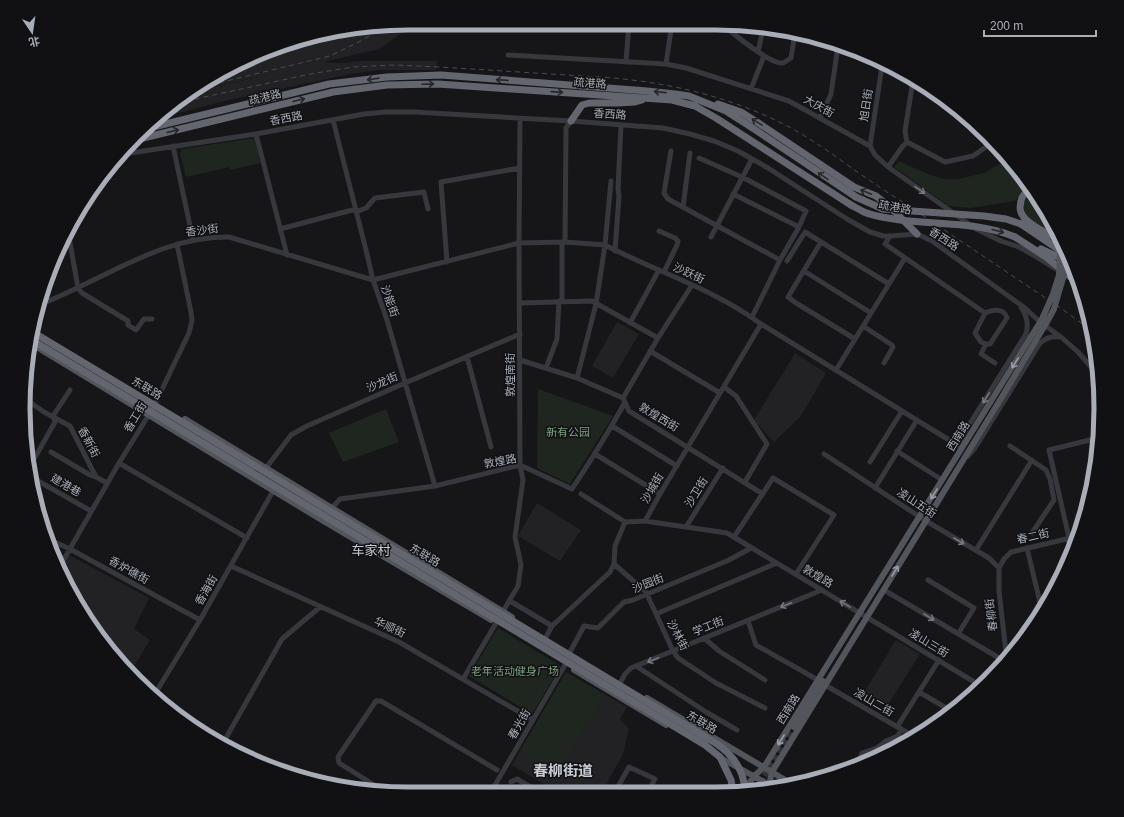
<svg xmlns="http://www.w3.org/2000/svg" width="1124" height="817" font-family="Helvetica,'Noto Sans SC',sans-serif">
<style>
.built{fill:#222225}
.green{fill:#1e261f}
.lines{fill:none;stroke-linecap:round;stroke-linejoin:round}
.major-tunnel{stroke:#333438;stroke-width:6;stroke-dasharray:6 3;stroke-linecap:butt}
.minor{stroke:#37383d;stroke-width:5}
.major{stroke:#53555c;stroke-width:6}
.highway{stroke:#63666e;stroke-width:7}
.rail{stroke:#4a4c52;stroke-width:1;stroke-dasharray:5 4;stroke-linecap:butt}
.major-bridge{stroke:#53555c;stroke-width:6}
.highway-bridge{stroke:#63666e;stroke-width:7}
.oneway{stroke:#26262a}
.oneway2{stroke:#757881}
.oneway3{stroke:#979ba6}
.labels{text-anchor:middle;stroke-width:3;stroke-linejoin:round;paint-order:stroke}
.street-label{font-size:11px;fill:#a8adb8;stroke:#111113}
.park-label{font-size:11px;fill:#7fa381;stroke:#111113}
.quarter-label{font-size:13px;fill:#c9ccd4;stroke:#111113}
.district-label{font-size:15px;font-weight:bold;fill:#c9ccd4;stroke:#111113}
.rim{fill:none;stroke:#a8adb8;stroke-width:5}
</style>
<rect width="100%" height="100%" fill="#161618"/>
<path class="built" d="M408,23H416L379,49L323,62L341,63L361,61H437L436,70H380L350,74L225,101L160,118L188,93L280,72L190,92L195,88L309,36Z
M617,322L639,334L613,378L592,366Z
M795,353L826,373L801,416L774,442L754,420Z
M537,503L581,530L560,561L518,536Z
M69,555L149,598L134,629L150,640L130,673L103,643L61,571Z
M896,640L920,654L886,708L863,694Z
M566,672L627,707L620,719L629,729L623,754L602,792H557L512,765Z"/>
<path class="green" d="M255,138L260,163L230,170L229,167L186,177L180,154L182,149Z
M1007,160L1021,174L1030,188L1014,201L971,208L949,206L894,167L899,161L930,175L945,179H958L984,173Z
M1033,193L1057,230H1052L1049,232C1043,228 1029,220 1026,214C1021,205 1025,197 1033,193Z
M538,389L613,416L570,484L537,468Z
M386,409L399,442L343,462L329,433Z
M498,628L561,666L532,714L469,676Z
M566,672L605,695L561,765L556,762L542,766L520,751Z"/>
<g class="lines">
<path class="major-tunnel" d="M755,791L794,727"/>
<path class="minor" d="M721,24C732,32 770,65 783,63C785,62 789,59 791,58L795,33
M758,52L763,29
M508,55L666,64L686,68L789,101L870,146L875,155L888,167L976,229L1001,241L1019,247L1035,256L1058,270
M626,62L629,23
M666,64L672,23
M751,89L764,56
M820,118L831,94L838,46
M333,120L366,250L373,280L387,320L435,486
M256,134L287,255
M907,142L945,162L973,156L990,144
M173,146L193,240
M870,146L882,66
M671,151L664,193L668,199L780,260
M699,158L742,177L806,211L799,227L780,260L752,317
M115,160L124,154L256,134L364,114L386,112H414L571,121L663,128L690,134L714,141L738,151L768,168L847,219L870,232L883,236H890L917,234L932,241L1025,308L1040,322L1061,337L1078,352L1099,376
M888,167L902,147L907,142L905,131L913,80
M733,194L799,227
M683,207L690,153
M356,212L366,208L375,198L424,192L428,209
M280,229L356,209
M68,231L78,288L82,293L128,321V325L136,330L144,319H152
M659,231L675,238L678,241L677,245L664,272
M890,236L885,244L985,313
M711,237L752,159
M562,242V301
M565,242L566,128L571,121
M821,242L788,297L796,303L855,339
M615,251L619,196L618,189L621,125
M787,261L805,232L889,284
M447,262L441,182L520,168
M804,271L871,313
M520,303L592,301L658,338
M40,305C53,299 67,293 79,287C128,264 174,236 229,237L373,280L519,243L565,242L592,244L605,245C657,272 714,289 761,324L962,448
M630,323L659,270
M863,326L892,345L893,347L884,363
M986,344L981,342L975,333L985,313C993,309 1004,308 1007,318L990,344H986L981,354L995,363
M650,351L720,393
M467,357L491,447
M520,360L577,378L623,398L629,411L763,494
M546,368L557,339L559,301
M836,370L905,258
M577,378L596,304L605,245L611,181
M724,387L736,396L767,444L745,482
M623,398L658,338L692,285
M28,401L44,412L70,426L96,477L107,483
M612,426L677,466
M1096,439L1098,447
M1010,446L1046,470L1050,479L1054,500L1032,533
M962,447V438L964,433L1026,334C1029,324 1027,316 1021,307
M897,451L942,480
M51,452L90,475L96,477
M595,454L660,494
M824,454L926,521L989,558L999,568
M968,456L975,448L1040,343C1046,338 1051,336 1060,337
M870,462L902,411
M119,463L247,538
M29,468L55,422L53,416L70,390
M266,468L291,435L307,426L405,383L520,334
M31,477L91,511
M875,488L917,420
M581,494L625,522
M332,508L340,499L435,486L520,465L572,489C591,460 609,432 625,402
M645,521L660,494L761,324
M686,527L723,468
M734,537L773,478L834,515L796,574
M48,539L70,549L200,620
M1027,548L1042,611
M976,550L1032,460
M1072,551L1049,450L1098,438
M614,564L646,592L673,651L678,658L716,683L765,708
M231,566L399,642L533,720
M59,568L119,463L153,408L189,333L192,320L191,312L177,244
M928,580L974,608L958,634
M884,590L1006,662
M510,601L552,626
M656,614L777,563
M748,621L756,645L818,680
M546,637L552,626L610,572L614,564L615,546L625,522L645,521L727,533L981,686
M704,638L719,651L765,680
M570,652L584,626L598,628L624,602L633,600L729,560L751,548
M1007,661L999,591V568L1004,559L1011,552L1079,536
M636,666L706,712L737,730
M463,679L518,586L521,565L515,537L523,480L520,465L519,243L520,119
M825,685L913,736
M618,687L625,674L631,668L822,590
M919,692L953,712
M153,697L200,620L273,491
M897,727L939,660
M222,745L282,639L320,607
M859,766V762L862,753L877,748L886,741L898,736L901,729
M511,782L517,779L539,792
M491,792L565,665
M615,792L629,767L655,779L648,791
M387,793L339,763L338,757L376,701H381L497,770"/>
<path class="major" d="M30,343L325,522L491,620
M185,419L512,617
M574,670L666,725
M647,698L792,784
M794,727L823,681
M719,757L775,788
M744,791L753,777L764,767L991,401
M765,791L769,785L772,772L997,405"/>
<path class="highway" d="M718,104L741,112L760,124L854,187L876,196L890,207L917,234
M571,121L582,105L589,103H617L635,102L642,100
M149,128L329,84L387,77L441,75L647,91L675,94L689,96L726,111L748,125L856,197
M135,140L333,92L387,85L438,84L672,100L695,106L716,118L851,205
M120,154H124
M1031,190C1026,192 1022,195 1021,201C1020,206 1019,211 1023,216C1030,227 1051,235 1062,241
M1021,224L1064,253
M1015,237L1046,257L1078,283
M1041,249L1071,263
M1060,264L1074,271"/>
<path class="rail" d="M193,89L330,56L357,43L386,26
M177,103L310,74L353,67L373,66L395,65L440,67L614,78C677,84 737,99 793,129C814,141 834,155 853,169C869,180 885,191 901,201C955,237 1008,273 1062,309L1092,331"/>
<path class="major-bridge" d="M991,401L1042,319L1053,294L1059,275L1061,237
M997,405L1047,322L1054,309L1064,275L1065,249"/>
<path class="highway-bridge" d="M856,197L883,209L984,216L1006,219L1021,224
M851,205C855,207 860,210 864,212C875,217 888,218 900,220C939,225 979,222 1015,237
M31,331L717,744C733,755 744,771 745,791
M30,339L705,745L720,757L731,780L733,791"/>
</g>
<defs><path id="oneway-shaft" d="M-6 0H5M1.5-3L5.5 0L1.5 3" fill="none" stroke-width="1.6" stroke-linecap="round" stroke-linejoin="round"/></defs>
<g class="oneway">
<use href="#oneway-shaft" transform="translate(373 79) rotate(172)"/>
<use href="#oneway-shaft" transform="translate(502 80) rotate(-176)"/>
<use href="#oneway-shaft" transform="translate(428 84) rotate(-2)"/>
<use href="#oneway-shaft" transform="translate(557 92) rotate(4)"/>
<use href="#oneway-shaft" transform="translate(660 92) rotate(-174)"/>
<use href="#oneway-shaft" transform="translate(299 100) rotate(-14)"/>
<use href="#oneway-shaft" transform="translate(757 122) rotate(-148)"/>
<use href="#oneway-shaft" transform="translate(173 131) rotate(-14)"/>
<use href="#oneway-shaft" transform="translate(823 176) rotate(-146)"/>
<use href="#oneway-shaft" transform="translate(866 192) rotate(-158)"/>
<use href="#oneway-shaft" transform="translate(998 231) rotate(15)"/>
</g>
<g class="oneway2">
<use href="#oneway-shaft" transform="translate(920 190) rotate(35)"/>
<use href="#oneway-shaft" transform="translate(986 398) rotate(122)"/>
<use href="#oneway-shaft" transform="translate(959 541) rotate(30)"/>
<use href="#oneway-shaft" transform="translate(845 604) rotate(-149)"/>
<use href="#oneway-shaft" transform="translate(786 605) rotate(158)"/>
<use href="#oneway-shaft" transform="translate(929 617) rotate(31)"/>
<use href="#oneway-shaft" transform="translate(653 660) rotate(158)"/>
</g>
<g class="oneway3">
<use href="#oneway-shaft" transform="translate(1015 363) rotate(122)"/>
<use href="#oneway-shaft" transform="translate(934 494) rotate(122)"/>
<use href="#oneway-shaft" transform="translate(895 571) rotate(-59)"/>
<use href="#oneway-shaft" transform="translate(781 740) rotate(122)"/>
</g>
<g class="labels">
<g class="street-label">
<text transform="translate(590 83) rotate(4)" y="4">疏港路</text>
<text transform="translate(265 97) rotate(-14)" y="4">疏港路</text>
<text transform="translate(866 105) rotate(-81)" y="4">旭日街</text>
<text transform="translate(819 106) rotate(29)" y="4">大庆街</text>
<text transform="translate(610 114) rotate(4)" y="4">香西路</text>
<text transform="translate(286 118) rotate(-11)" y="4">香西路</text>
<text transform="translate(895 207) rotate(10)" y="4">疏港路</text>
<text transform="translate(202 230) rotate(-7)" y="4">香沙街</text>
<text transform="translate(944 239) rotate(33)" y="4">香西路</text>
<text transform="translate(689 273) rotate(25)" y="4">沙跃街</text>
<text transform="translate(390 301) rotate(71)" y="4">沙能街</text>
<text transform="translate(510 375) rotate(-90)" y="4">敦煌南街</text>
<text transform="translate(382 382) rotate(-24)" y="4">沙龙街</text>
<text transform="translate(147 388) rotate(31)" y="4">东联路</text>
<text transform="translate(135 417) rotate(-59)" y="4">香工街</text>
<text transform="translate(659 417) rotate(31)" y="4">敦煌西街</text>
<text transform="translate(958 436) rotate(-58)" y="4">西南路</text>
<text transform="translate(89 442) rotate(62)" y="4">香新街</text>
<text transform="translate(500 461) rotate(-11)" y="4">敦煌路</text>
<text transform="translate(66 485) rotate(30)" y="4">建港巷</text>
<text transform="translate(652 488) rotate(-60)" y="4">沙城街</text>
<text transform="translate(696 492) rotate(-58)" y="4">沙卫街</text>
<text transform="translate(917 503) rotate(33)" y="4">凌山五街</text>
<text transform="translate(1033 536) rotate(-13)" y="4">春二街</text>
<text transform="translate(425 555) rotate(31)" y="4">东联路</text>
<text transform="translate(129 570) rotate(29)" y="4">香炉礁街</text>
<text transform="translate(818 576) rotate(31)" y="4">敦煌路</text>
<text transform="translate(648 583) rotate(-22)" y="4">沙园街</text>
<text transform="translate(206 590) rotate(-60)" y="4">香海街</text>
<text transform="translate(991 615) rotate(-97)" y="4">春柳街</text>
<text transform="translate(708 626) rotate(-22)" y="4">学工街</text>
<text transform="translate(390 627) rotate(25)" y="4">华顺街</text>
<text transform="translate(678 635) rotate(62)" y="4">沙林街</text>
<text transform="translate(929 643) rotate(31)" y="4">凌山三街</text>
<text transform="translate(874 702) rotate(30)" y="4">凌山二街</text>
<text transform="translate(788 709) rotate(-58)" y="4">西南路</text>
<text transform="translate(702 722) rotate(31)" y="4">东联路</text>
<text transform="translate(519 724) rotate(-60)" y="4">春光街</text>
</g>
<g class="park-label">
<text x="568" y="436">新有公园</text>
<text x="515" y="675">老年活动健身广场</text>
</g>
<g class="quarter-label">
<text x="371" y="555">车家村</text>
</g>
<g class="district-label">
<text x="563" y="776">春柳街道</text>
</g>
</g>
<path d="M0 0H1124V817H0ZM408 30H716A378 378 0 0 1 1094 408V409A378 378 0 0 1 716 787H408A378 378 0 0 1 30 409V408A378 378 0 0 1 408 30Z" fill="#111113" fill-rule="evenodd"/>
<path class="rim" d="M408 30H716A378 378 0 0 1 1094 408V409A378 378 0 0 1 716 787H408A378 378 0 0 1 30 409V408A378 378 0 0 1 408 30Z"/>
<g transform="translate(32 32) rotate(167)" stroke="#111113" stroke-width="3" paint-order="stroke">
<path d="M0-3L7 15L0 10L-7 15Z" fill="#a8adb8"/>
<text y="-6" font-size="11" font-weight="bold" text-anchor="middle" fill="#a8adb8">北</text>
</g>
<path d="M984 30v6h112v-6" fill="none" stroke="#a8adb8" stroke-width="2"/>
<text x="990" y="30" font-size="12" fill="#a8adb8" stroke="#111113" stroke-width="3" paint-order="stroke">200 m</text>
</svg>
